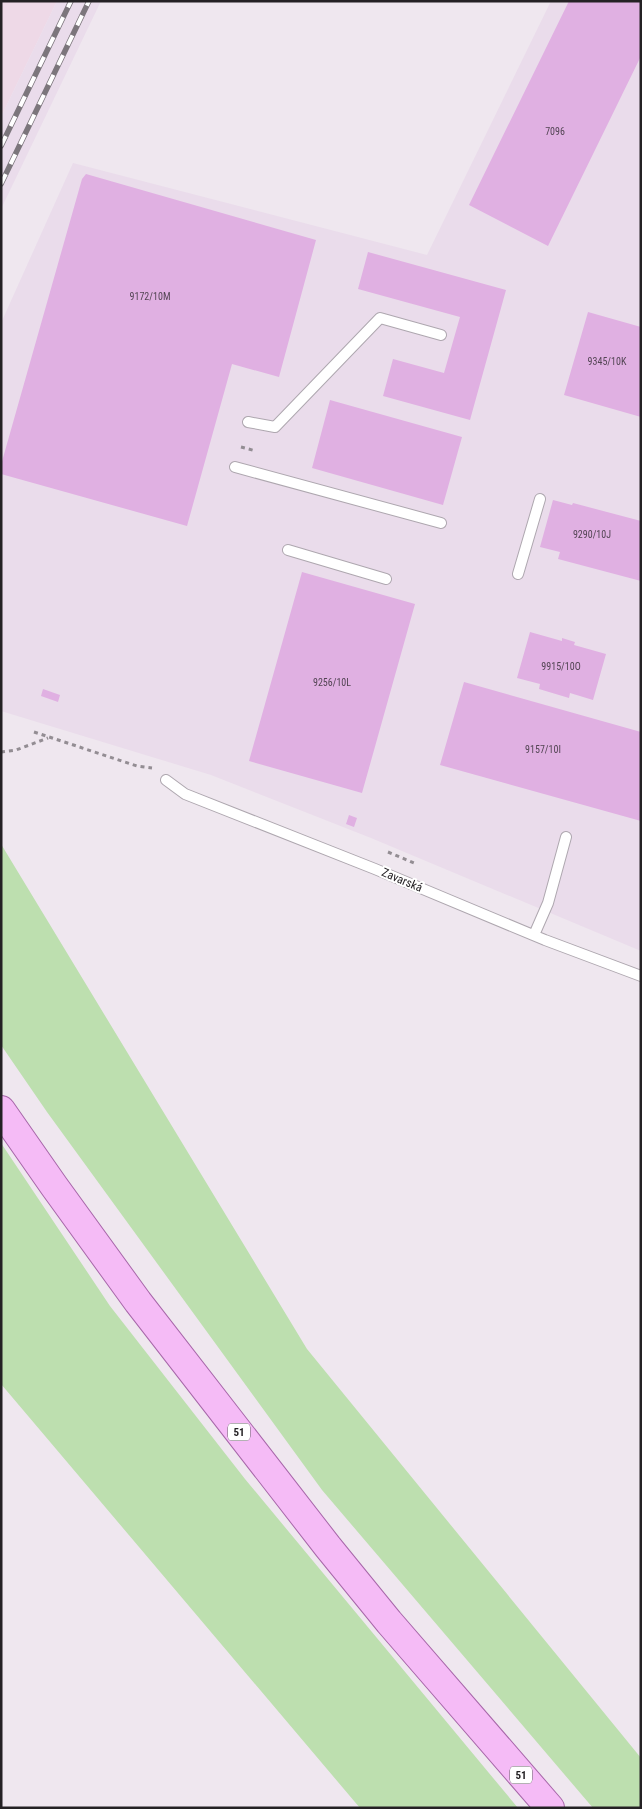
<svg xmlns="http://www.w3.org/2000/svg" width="642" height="1809" font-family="'Roboto Condensed',sans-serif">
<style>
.commercial{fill:#eed9e7}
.built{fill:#eadceb}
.green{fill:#bddfaf}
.building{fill:#e0b0e2}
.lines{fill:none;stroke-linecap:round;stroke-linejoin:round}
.service-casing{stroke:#aea7af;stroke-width:12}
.primary-casing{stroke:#a767a9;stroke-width:30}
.path{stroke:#938d93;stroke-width:3;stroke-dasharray:4 4;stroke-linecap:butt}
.service{stroke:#fff;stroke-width:10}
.primary{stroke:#f5bbf6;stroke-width:28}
.rail-casing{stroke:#7c767c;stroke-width:5.5}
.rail{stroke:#fff;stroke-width:4;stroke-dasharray:11;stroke-linecap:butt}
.labels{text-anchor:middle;stroke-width:4;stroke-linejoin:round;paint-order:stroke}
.number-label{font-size:10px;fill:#534554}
.shield{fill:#fff;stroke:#666466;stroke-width:1}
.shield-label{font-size:11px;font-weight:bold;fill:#242124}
.street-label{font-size:12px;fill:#242124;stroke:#fff}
</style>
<rect width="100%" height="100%" fill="#efe7ef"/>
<path class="commercial" d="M1,1H57L1,117Z"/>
<path class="built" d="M57,1H101L1,209V117Z
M551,1H641V951L371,838L211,775L1,711V323L73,163L427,255Z"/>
<path class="green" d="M1,844L307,1349L641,1758V1808H593L322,1490L47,1112L1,1045Z
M1,1143L110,1306L245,1479L518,1808H360L1,1384Z"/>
<path class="building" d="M569,1H641V56L548,246L469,205Z
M86,174L316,240L279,377L232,364L187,526L1,474V465L82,179Z
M368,252L506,290L470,420L383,396L393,359L444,373L460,317L358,289Z
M588,312L641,327V417L564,395Z
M330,400L462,437L443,505L312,468Z
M553,500L572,505L573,503L641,521V581L558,559L560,552L540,547Z
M302,572L415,604L362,793L249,761Z
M530,632L562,641V638L575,642L574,645L606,654L593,700L570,693L569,698L539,689L540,684L517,678Z
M464,682L641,732V821L440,765Z
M43,689L60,695L58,702L41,696Z
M349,815L357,818L354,827L346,824Z"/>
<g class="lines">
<defs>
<path id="service" d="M248,422L275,427L380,318L441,335
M235,467L441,523
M288,550L386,579
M518,574L540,499
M166,780L185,794L375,869L545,940L641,976
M534,935L548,903L566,837"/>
<path id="primary" d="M1,1110L54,1186L138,1302L328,1547L389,1622L550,1808"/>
</defs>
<use href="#service" class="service-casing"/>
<use href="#primary" class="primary-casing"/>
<path class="path" d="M241,447L256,451
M34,732L137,766L152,768
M1,752L16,750L48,738
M388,852L414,863"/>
<use href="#service" class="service"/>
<use href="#primary" class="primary"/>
<defs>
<path id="rail" d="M1,146L71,1
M1,184L89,1"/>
</defs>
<use href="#rail" class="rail-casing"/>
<use href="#rail" class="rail"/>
</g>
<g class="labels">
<g class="number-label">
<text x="555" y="135">7096</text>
<text x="150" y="300">9172/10M</text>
<text x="607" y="365">9345/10K</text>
<text x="592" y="538">9290/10J</text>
<text x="561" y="670">9915/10O</text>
<text x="332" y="686">9256/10L</text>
<text x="543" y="753">9157/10I</text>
</g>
<g class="shield">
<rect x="228" y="1423.5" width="22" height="17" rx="4"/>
<rect x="510" y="1766.5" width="22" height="17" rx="4"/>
</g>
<g class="shield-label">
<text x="239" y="1436">51</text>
<text x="521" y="1779">51</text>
</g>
<g class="street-label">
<text transform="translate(402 880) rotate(23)" y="4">Zavarská</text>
</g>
</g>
<rect width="642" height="1809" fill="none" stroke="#242124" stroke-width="5"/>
</svg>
